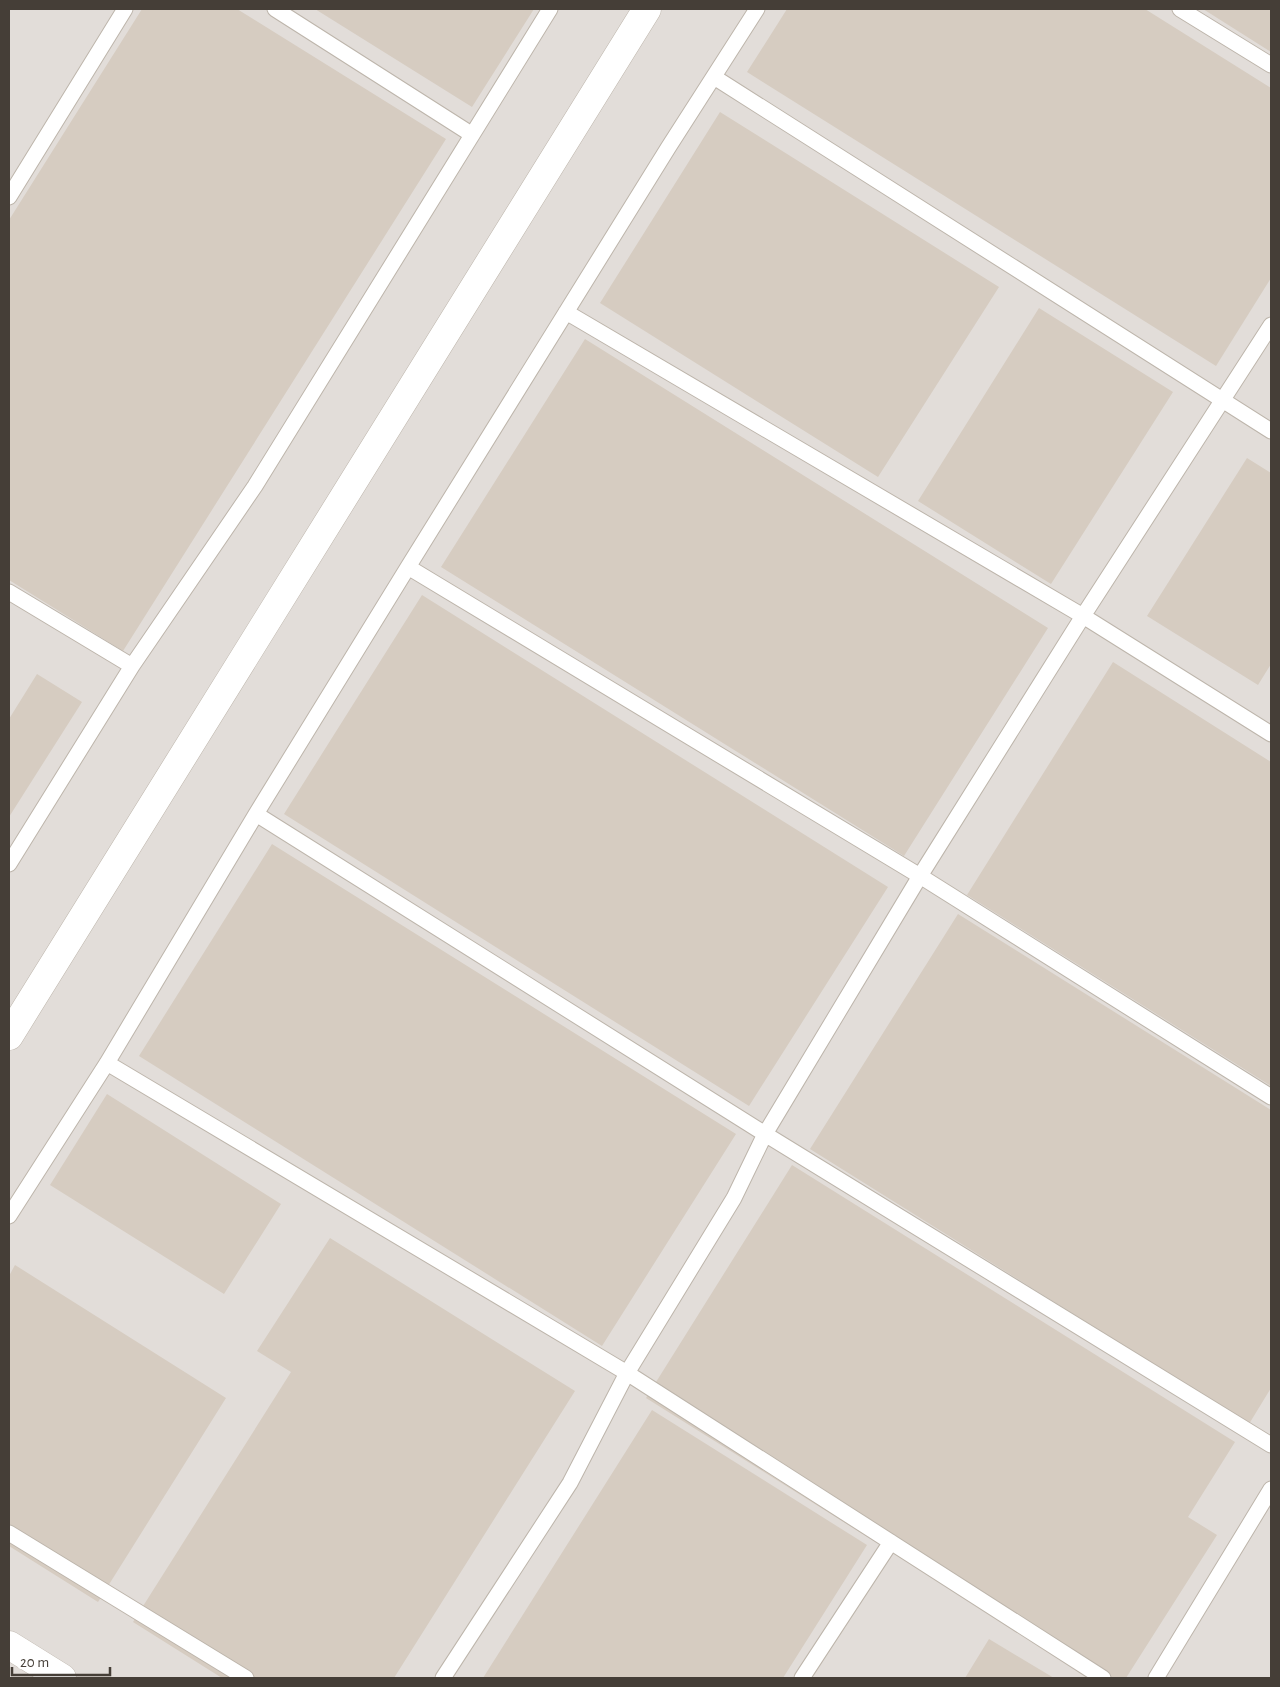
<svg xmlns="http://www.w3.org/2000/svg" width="1280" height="1687" font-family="'Alegreya Sans',sans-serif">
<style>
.industrial{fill:#e2ddd9}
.building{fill:#d6ccc1}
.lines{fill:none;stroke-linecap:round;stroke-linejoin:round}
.service-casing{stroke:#bdb5ab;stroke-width:17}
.minor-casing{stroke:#bdb5ab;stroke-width:29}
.service{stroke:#fff;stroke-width:15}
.minor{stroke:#fff;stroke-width:28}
</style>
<rect width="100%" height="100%" fill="#f2eee8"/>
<path class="industrial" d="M9,9H1271V1678H9Z"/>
<path class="building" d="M142,9H237L446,139L123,651L9,580V220Z
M315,9H534L472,107Z
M787,9H1145L1271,88V278L1216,366L747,72Z
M1203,9H1271V52Z
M720,112L999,287L878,477L600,303Z
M1039,308L1173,392L1051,584L918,501Z
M585,339L1048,628L904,856L441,567Z
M1247,458L1271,473V664L1258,685L1147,616Z
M422,595L888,887L749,1106L284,814Z
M1113,662L1271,762V1086L967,895Z
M37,674L82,702L9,817V719Z
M272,844L736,1134L602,1346L139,1056Z
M958,914L1271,1110V1388L1249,1424L810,1149Z
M107,1094L281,1204L224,1294L50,1185Z
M792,1165L1235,1442L1188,1517L1217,1535L1126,1678H1092L646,1398Z
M330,1238L575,1391L394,1678H222L133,1622L291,1372L257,1351Z
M15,1265L226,1398L98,1602L9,1546V1276Z
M652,1410L867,1545L783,1678H483Z
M989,1639L1054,1678H965Z"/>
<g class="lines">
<defs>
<path id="service" d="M275,9L471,134
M1180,9L1271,65
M714,77L1271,431
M9,197L125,9
M566,312L1083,616L1271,734
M408,567L920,876L1271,1097
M9,592L132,666
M256,814L765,1134L1271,1445
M9,864L132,666L255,486L550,9
M107,1063L627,1373L1103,1678
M9,1216L107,1063L256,814L408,567L668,148L757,9
M9,1533L246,1678
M443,1678L570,1483L627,1373L734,1198L765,1134L920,876L1083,616L1271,325
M802,1678L891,1542
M1156,1678L1271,1489"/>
<path id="minor" d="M9,1036L647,9
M9,1645L62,1678"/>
</defs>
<use href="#service" class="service-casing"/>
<use href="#minor" class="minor-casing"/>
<use href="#service" class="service"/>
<use href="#minor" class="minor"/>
</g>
<rect width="1280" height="1687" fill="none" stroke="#453e37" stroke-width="20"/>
<path d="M12 1667v8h98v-8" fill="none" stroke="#453e37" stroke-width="2.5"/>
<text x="20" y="1667" font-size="15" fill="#453e37" stroke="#ffffff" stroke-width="4" paint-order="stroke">20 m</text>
</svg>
